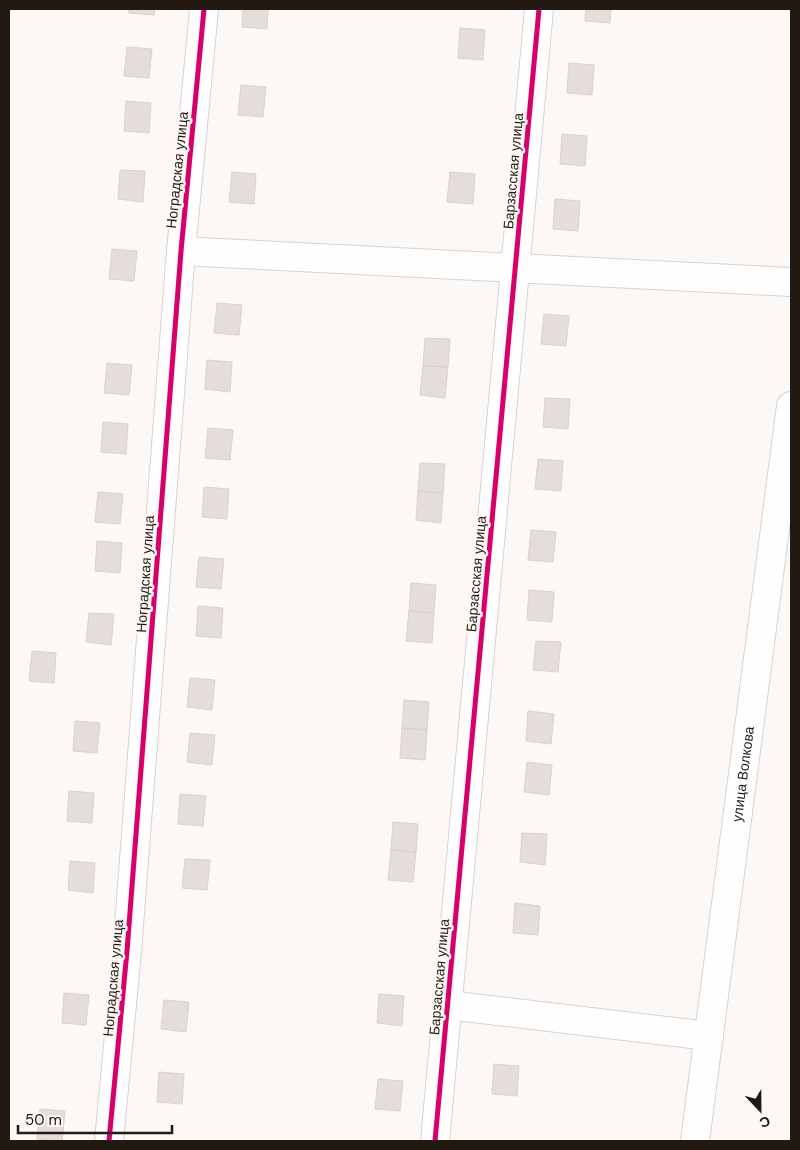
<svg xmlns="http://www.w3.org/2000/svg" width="800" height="1150" font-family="'DM Sans',sans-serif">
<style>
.building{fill:#e5ddd9;stroke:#d8d2cd}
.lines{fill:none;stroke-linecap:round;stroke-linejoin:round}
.minor-casing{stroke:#d9d2ce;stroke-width:30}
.minor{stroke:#fefefe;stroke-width:28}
.cycleway-casing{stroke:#fdf7f4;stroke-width:8}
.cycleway{stroke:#d6006c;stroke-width:5}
.labels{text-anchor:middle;stroke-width:5;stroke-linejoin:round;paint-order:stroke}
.street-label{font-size:14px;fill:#221912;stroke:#fdf7f4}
</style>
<rect width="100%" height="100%" fill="#fbf8f6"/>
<path class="building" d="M129,9H155L154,15L129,13Z
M243,9H268L267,29L242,27Z
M586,9H611L610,23L585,21Z
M460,28L485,30L483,60L458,58Z
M127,47L152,49L149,78L124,76Z
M569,63L594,65L592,95L567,93Z
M241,85L266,87L263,117L238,115Z
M126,101L151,103L149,133L124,131Z
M562,134L587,136L585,166L560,164Z
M120,170L145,171L143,202L118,199Z
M232,172L256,174L254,204L229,202Z
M450,172L475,174L473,204L447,202Z
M555,199L580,201L578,231L553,229Z
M112,249L137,251L134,281L109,279Z
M217,303L242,305L239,335L214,333Z
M544,314L569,316L566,346L541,344Z
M425,338L450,339L448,367L423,366Z
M207,360L232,362L230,392L205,389Z
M107,363L132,365L129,395L104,393Z
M423,366L448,367L445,398L420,395Z
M545,398L570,399L568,429L543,427Z
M103,422L128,424L126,454L101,452Z
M208,428L233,430L230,460L205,458Z
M538,459L563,461L561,491L535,489Z
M420,463L445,464L443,493L418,491Z
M204,487L229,489L227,519L202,517Z
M418,491L443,493L441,523L416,520Z
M98,492L123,494L120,524L95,522Z
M531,530L556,532L553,562L528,560Z
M97,541L122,543L120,573L95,571Z
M199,557L224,559L221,589L196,587Z
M411,583L436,585L434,613L409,611Z
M529,590L554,592L552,622L527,620Z
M198,606L223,608L221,638L196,636Z
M409,611L434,613L432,643L406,641Z
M89,613L114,614L111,645L86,642Z
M536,641L561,642L558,672L533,670Z
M32,651L56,653L54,683L29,681Z
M190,678L215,680L212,710L187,707Z
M404,700L429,702L427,730L402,728Z
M528,711L554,714L551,744L526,741Z
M75,721L100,723L97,753L73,751Z
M402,728L427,730L425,760L400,758Z
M190,733L215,735L212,765L187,762Z
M527,762L552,765L549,795L524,792Z
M69,791L94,793L92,823L67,821Z
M180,794L206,796L203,826L178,824Z
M393,822L418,824L416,852L391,850Z
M522,833L547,834L545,865L520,862Z
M391,850L416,852L413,882L388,880Z
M185,859L210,860L207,890L182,888Z
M70,861L95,863L93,893L68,890Z
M515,903L540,906L538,935L513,933Z
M64,993L89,995L86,1025L62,1023Z
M379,994L404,996L402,1026L377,1023Z
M164,1000L189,1002L186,1032L161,1029Z
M494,1064L519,1066L517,1096L492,1094Z
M159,1072L184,1074L182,1104L157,1102Z
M378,1079L403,1081L400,1111L375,1109Z
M40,1109L65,1111L62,1141L37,1139Z"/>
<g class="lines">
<defs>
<g id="minor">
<path d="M181,251L791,282"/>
<path d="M448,1005L709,1036"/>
<path d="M109,1141L127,951L181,251L204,9"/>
<path d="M435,1141L539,9"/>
<path id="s1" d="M695,1141L791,406"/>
</g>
</defs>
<use href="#minor" class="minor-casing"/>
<use href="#minor" class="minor"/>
<defs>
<path id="cycleway" d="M109,1141L127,951L181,251L204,9
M435,1141L539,9"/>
</defs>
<use href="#cycleway" class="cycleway-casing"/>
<use href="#cycleway" class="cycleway"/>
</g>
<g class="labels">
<g class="street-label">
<text transform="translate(177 170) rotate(-84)" y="5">Ноградская улица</text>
<text transform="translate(513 171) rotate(-85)" y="5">Барзасская улица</text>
<text transform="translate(145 574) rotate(-86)" y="5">Ноградская улица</text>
<text transform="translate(476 574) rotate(-85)" y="5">Барзасская улица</text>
<text dy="5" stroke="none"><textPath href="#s1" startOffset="370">улица Волкова</textPath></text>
<text transform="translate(439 977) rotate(-85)" y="5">Барзасская улица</text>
<text transform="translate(113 978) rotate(-85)" y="5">Ноградская улица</text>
</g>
</g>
<rect width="800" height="1150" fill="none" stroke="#221912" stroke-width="20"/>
<g transform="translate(760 1110) rotate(158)" stroke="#fdf7f4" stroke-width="4" paint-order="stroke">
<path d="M0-4L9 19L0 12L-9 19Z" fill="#221912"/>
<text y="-8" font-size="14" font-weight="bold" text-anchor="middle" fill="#221912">С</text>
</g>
<path d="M18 1125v8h154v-8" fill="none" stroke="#221912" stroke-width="2.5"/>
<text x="25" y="1125" font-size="15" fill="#221912" stroke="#fdf7f4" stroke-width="4" paint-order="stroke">50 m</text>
</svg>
